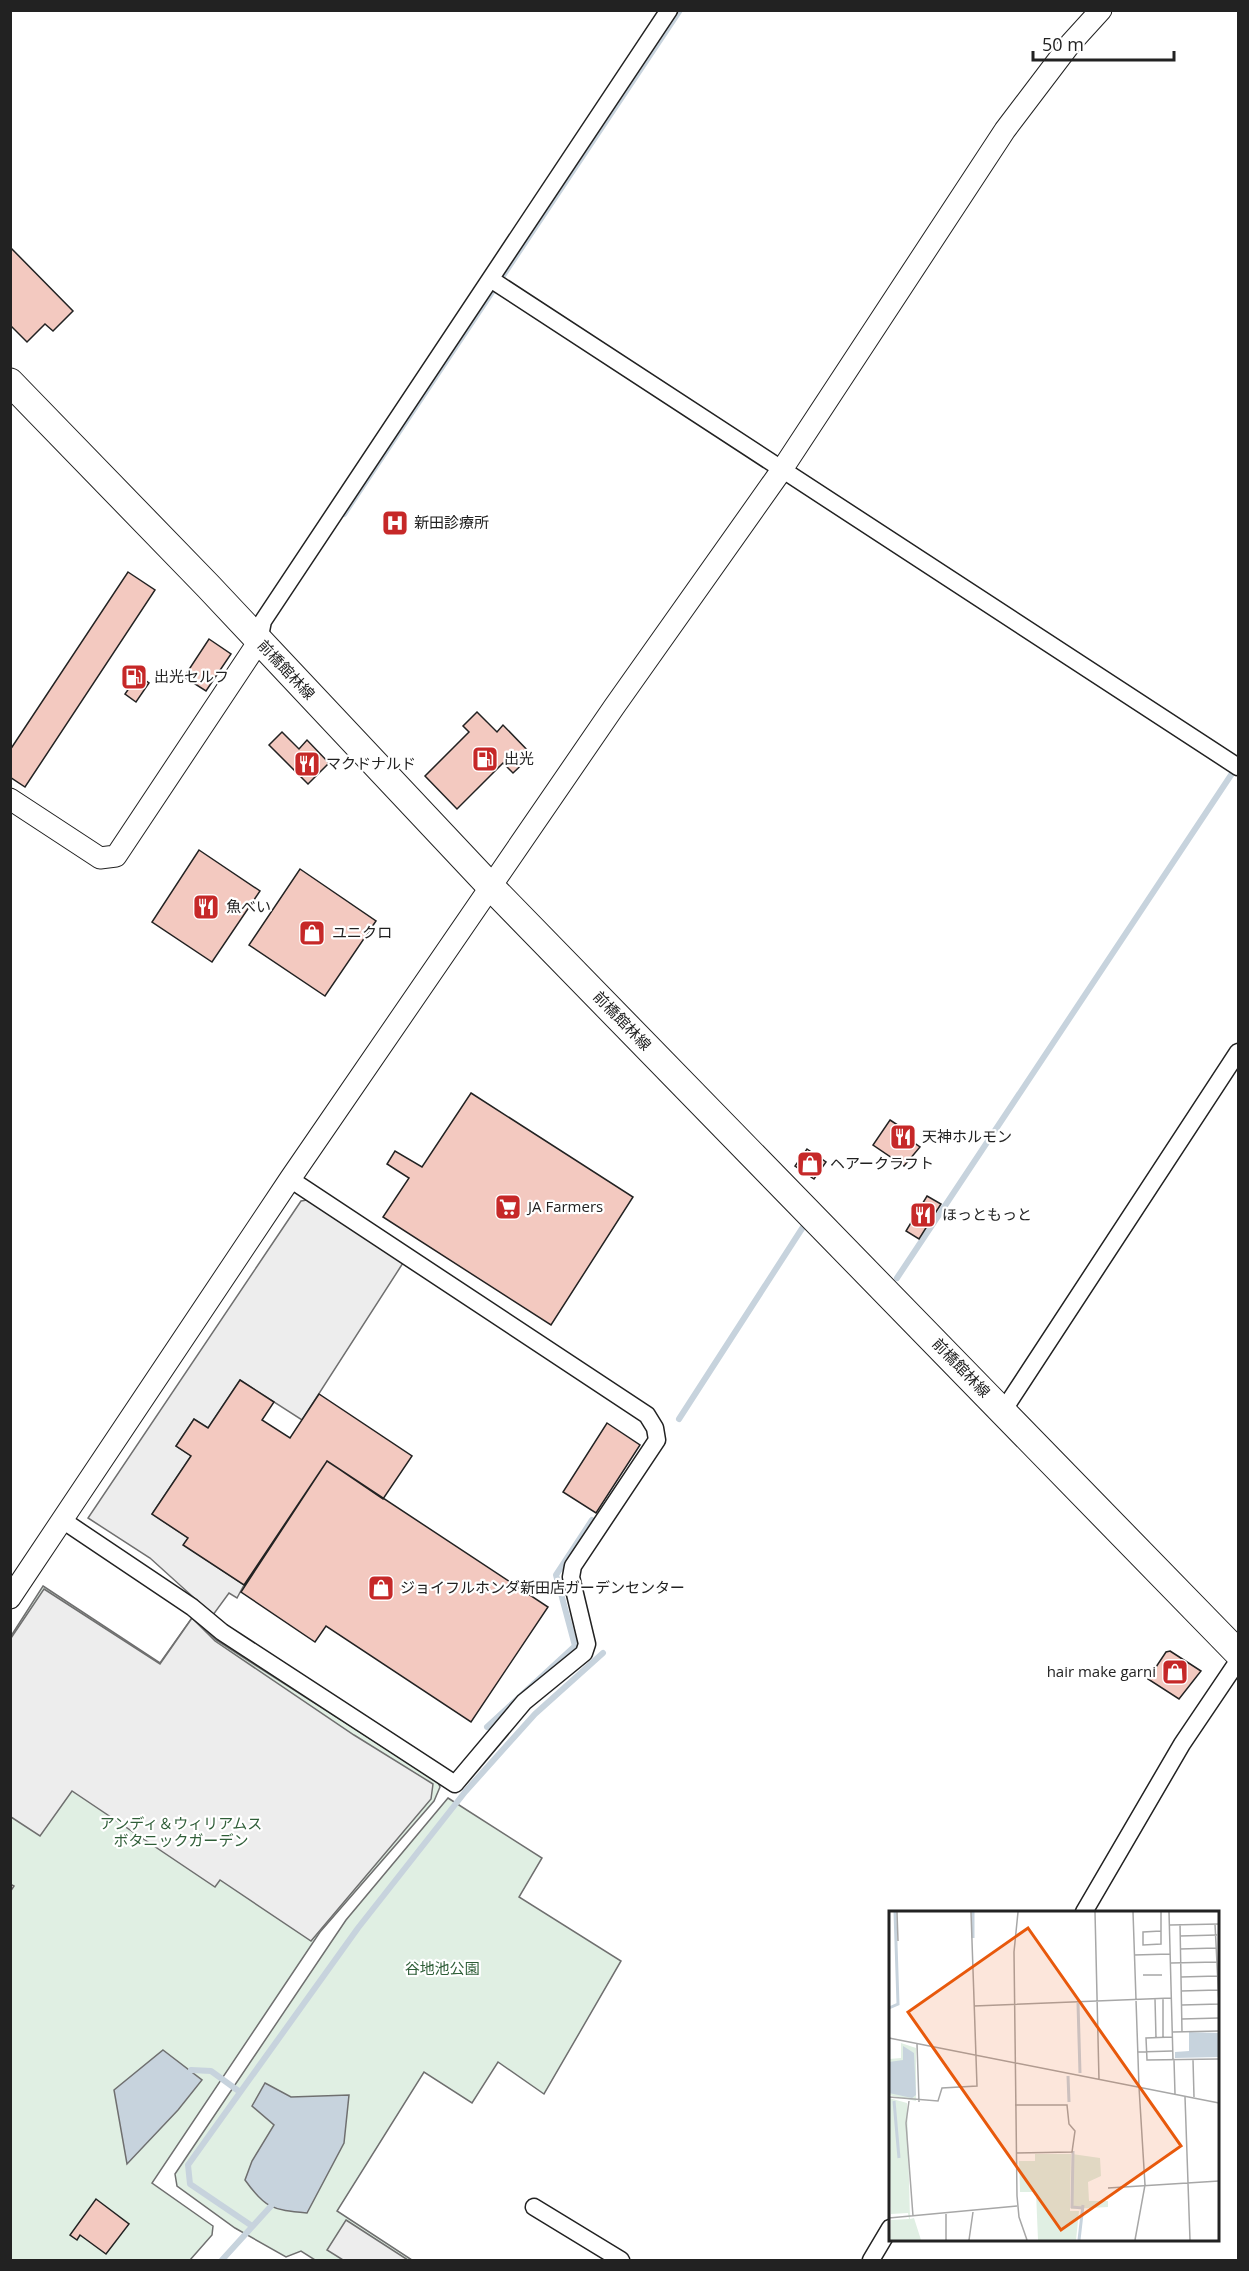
<svg xmlns="http://www.w3.org/2000/svg" width="1249" height="2271" font-family="'Open Sans','Noto Sans JP',sans-serif">
<style>
.green{fill:#e0efe3;stroke:#6f6f6f;stroke-width:1.5}
.parking{fill:#ededed;stroke:#6f6f6f;stroke-width:1.5}
.water{fill:#c7d3dd;stroke:#6f6f6f;stroke-width:1.5}
.lines{fill:none;stroke-linecap:round;stroke-linejoin:round}
.stream{stroke:#c7d3dd;stroke-width:6}
.building{fill:#f3c9c0;stroke:#222;stroke-width:1.5}
.minor-casing{stroke:#222;stroke-width:19}
.tertiary-casing{stroke:#222;stroke-width:23}
.primary-casing{stroke:#222;stroke-width:29}
.minor{stroke:#fff;stroke-width:16}
.tertiary{stroke:#fff;stroke-width:21}
.primary{stroke:#fff;stroke-width:27}
.labels{text-anchor:middle;stroke-width:4.5;stroke-linejoin:round;paint-order:stroke}
.poi-label{font-size:15px;fill:#222;stroke:#fff;text-anchor:start}
.street-label{font-size:15px;fill:#222;stroke:#fff}
.park-label{font-size:15px;fill:#2f5e38;stroke:#fff}
.inset-river{fill:none;stroke:#c7d3dd;stroke-width:3}
.inset-road{fill:none;stroke:#a7a7a7;stroke-width:1.5}
.view{fill:#e8590c;fill-opacity:0.15;stroke:#e8590c;stroke-width:3}
.inset-edge{fill:none;stroke:#222;stroke-width:3}
</style>
<rect width="100%" height="100%" fill="#fff"/>
<path class="green" d="M43,1586L160,1663L192,1618L216,1640L438,1782L440,1787L434,1801L320,1932L152,2183L213,2226L212,2235L190,2260H11L10,1892L14,1886L10,1884L11,1636Z
M448,1798L542,1858L519,1897L621,1961L544,2094L498,2062L472,2103L424,2072L337,2211L412,2260H315L301,2251L286,2257L235,2228L177,2186L175,2174L346,1920Z"/>
<path class="parking" d="M307,1200L403,1263L302,1420L240,1380L208,1428L194,1419L176,1446L191,1456L152,1514L188,1538L184,1545L244,1585L237,1598L229,1593L213,1615L150,1558L88,1518L301,1201Z
M44,1589L160,1664L192,1618L215,1641L354,1735L433,1784L431,1799L311,1941L220,1880L215,1887L72,1791L40,1836L11,1817V1638Z
M346,2220L408,2260H343L327,2250Z"/>
<path class="water" d="M163,2050L202,2080L178,2110L127,2164L114,2090Z
M265,2083L291,2097L349,2095L344,2143L307,2213C272,2210 265,2208 245,2180L252,2161L274,2125L252,2106Z"/>
<g class="lines">
<path class="stream" d="M344,514L680,10
M897,1278L1237,766
M679,1419L803,1227
M487,1727L575,1646L556,1575L592,1520
M191,2070L211,2071L240,2092
M252,2226L190,2184L188,2165L358,1928L465,1792L535,1714L603,1653
M222,2260L271,2206"/>
</g>
<path class="building" d="M10,247L73,311L53,331L45,324L27,342L10,325Z
M128,572L155,590L25,787L10,777V750Z
M209,639L231,654L206,691L184,677Z
M138,675L149,683L136,702L125,694Z
M477,712L497,732L503,725L532,755L513,773L503,763L457,809L425,776L469,732L463,726Z
M282,732L299,749L307,740L329,763L308,784L269,745Z
M199,850L260,891L212,962L152,922Z
M300,869L376,921L325,996L249,945Z
M471,1093L633,1197L551,1325L383,1217L409,1178L387,1164L395,1151L422,1167Z
M890,1120L913,1135L910,1140L920,1147L904,1166L873,1145Z
M807,1149L826,1162L814,1179L795,1166Z
M927,1196L941,1204L919,1239L906,1231Z
M240,1380L274,1402L262,1420L290,1438L319,1394L412,1456L383,1499L327,1461L244,1585L183,1545L188,1538L152,1514L191,1456L176,1446L194,1419L208,1428Z
M607,1423L640,1445L596,1513L563,1492Z
M327,1461L548,1607L471,1722L326,1626L315,1642L241,1592Z
M1170,1651L1201,1671L1179,1699L1148,1679L1166,1652Z
M96,2199L129,2224L106,2254L80,2235L77,2240L70,2235Z"/>
<g class="lines">
<defs>
<path id="minor" d="M492,280L1238,767
M259,641L263,621L669,10
M1003,1411L1238,1052
M61,1519L192,1607L222,1632L455,1784L524,1702L584,1653L587,1644L571,1577L573,1566L657,1440L655,1428L647,1415L290,1179
M1084,1912L1182,1744L1238,1661
M534,2207L621,2260
M871,2260L890,2228"/>
<path id="tertiary" d="M10,799L100,858L116,856L259,641
M10,1598L290,1179L614,707L781,471L1005,130L1071,43L1101,10"/>
<path id="primary" d="M10,382L208,586L492,888L1238,1653"/>
</defs>
<use href="#minor" class="minor-casing"/>
<use href="#tertiary" class="tertiary-casing"/>
<use href="#primary" class="primary-casing"/>
<use href="#minor" class="minor"/>
<use href="#tertiary" class="tertiary"/>
<use href="#primary" class="primary"/>
</g>
<defs>
<symbol id="hospital-square" viewBox="-11 -11 22 22"><rect x="-9" y="-9" width="18" height="18" rx="4" fill="#c62828" stroke="#fff"/><path d="M-5-5h3v3.5h4V-5h3V5h-3V1.5h-4V5h-3Z" fill="#fff"/></symbol>
<symbol id="fuel-square" viewBox="-11 -11 22 22"><rect x="-9" y="-9" width="18" height="18" rx="4" fill="#c62828" stroke="#fff"/><path d="M-5.5-6h7V0h2V4h1.3V-2.5L3-4.5l.8-.8L6-3V5H2.5V1h-1V6h-7ZM-4.2-4.7v3.2H.2V-4.7Z" fill="#fff"/></symbol>
<symbol id="restaurant-square" viewBox="-11 -11 22 22"><rect x="-9" y="-9" width="18" height="18" rx="4" fill="#c62828" stroke="#fff"/><path d="M-5-6h1v4h1v-4h1v4h1v-4h1v5L-1.5 .5V6h-2V.5L-5-1ZM5-6V6H3V1.5H1.5Q1.5-4 5-6Z" fill="#fff"/></symbol>
<symbol id="shop-square" viewBox="-11 -11 22 22"><rect x="-9" y="-9" width="18" height="18" rx="4" fill="#c62828" stroke="#fff"/><path d="M-5-2.5h2.3a2.7 3.5 0 0 1 5.4 0H5L5.5 6h-11ZM-1.5-2.5h3a1.5 2.3 0 0 0-3 0Z" fill="#fff"/></symbol>
<symbol id="supermarket-square" viewBox="-11 -11 22 22"><rect x="-9" y="-9" width="18" height="18" rx="4" fill="#c62828" stroke="#fff"/><path d="M-6-5.5h2.5l.6 2H6L4.5 2H-2.5L-4.4-4H-6ZM-1.5 3.2a1.3 1.3 0 1 0 .1 0ZM3 3.2a1.3 1.3 0 1 0 .1 0Z" fill="#fff"/></symbol>
</defs>
<g fill-rule="evenodd">
<use href="#hospital-square" x="380" y="508" width="30" height="30"/>
<use href="#fuel-square" x="119" y="662" width="30" height="30"/>
<use href="#fuel-square" x="470" y="744" width="30" height="30"/>
<use href="#restaurant-square" x="292" y="749" width="30" height="30"/>
<use href="#restaurant-square" x="191" y="892" width="30" height="30"/>
<use href="#shop-square" x="297" y="918" width="30" height="30"/>
<use href="#restaurant-square" x="888" y="1122" width="30" height="30"/>
<use href="#shop-square" x="795" y="1149" width="30" height="30"/>
<use href="#supermarket-square" x="493" y="1192" width="30" height="30"/>
<use href="#restaurant-square" x="908" y="1200" width="30" height="30"/>
<use href="#shop-square" x="366" y="1573" width="30" height="30"/>
<use href="#shop-square" x="1160" y="1657" width="30" height="30"/>
</g>
<g class="labels">
<g class="poi-label">
<text x="414" y="528">新田診療所</text>
<text x="154" y="682">出光セルフ</text>
<text x="504" y="764">出光</text>
<text x="326" y="769">マクドナルド</text>
<text x="226" y="912">魚べい</text>
<text x="332" y="938">ユニクロ</text>
<text x="922" y="1142">天神ホルモン</text>
<text x="830" y="1169">ヘアークラフト</text>
<text x="528" y="1212">JA Farmers</text>
<text x="942" y="1220">ほっともっと</text>
<text x="400" y="1593">ジョイフルホンダ新田店ガーデンセンター</text>
<text x="1156" y="1677" text-anchor="end">hair make garni</text>
</g>
<g class="street-label">
<text transform="translate(286 670) rotate(47)" y="5">前橋館林線</text>
<text transform="translate(622 1021) rotate(46)" y="5">前橋館林線</text>
<text transform="translate(961 1368) rotate(46)" y="5">前橋館林線</text>
</g>
<g class="park-label">
<text x="181" y="1829">アンディ＆ウィリアムス<tspan x="181" dy="17">ボタニックガーデン</tspan></text>
<text x="442" y="1974">谷地池公園</text>
</g>
</g>
<g transform="translate(889 1911)">
<rect width="330" height="330" fill="#fff"/>
<path d="M12,132L27,137V190L0,184V148L12,147ZM0,187L18,192L21,308L25,307L32,329H1L2,309L20,308L19,302L2,303ZM146,243H182L181,300H190L187,329H149L147,281H131L130,250H146ZM183,243L211,247L212,265L199,271L200,290H219V296L182,298Z" fill="#e0efe3"/>
<path d="M300,121L330,122V146L286,147V141L300,140ZM14,135L25,142L27,184L23,187L0,182V151L14,149Z" fill="#c7d3dd"/>
<path class="inset-river" d="M84,1V27M189,92L191,162M0,97L9,93L6,1M179,165L180,191M5,190L10,247M184,240L183,296L193,297M190,329L194,294"/>
<path class="inset-road" d="M8,1L9,30M129,1L125,41L128,285L130,306L138,329M206,1L210,169M244,1L250,176M272,1V33L254,34V21L272,20M280,1L284,149M291,13L293,121M281,14L330,13M291,25L328,24M291,38L327,37M245,44L281,43M282,52L328,51M254,64H273M292,66L328,65M292,80L329,79M266,88L267,127M274,88V126M293,94L330,93L326,13M85,95L282,87M293,108L330,107M284,121L330,120M283,126L257,127L258,149L330,148M0,127L330,192M28,133L30,191M249,141L283,140M285,149L286,183M304,149L305,186M0,186L49,190L53,177L88,175L82,1M296,186L301,329M20,190L17,212L24,305M126,194H178L180,213L186,220L183,241L127,242M219,277L330,270M57,303V329M0,307L128,295M80,329L84,301M246,329L256,274L250,176"/>
<path class="view" d="M139,17L292,235L172,319L19,101Z"/>
<rect width="330" height="330" class="inset-edge"/>
</g>
<rect width="1249" height="2271" fill="none" stroke="#222222" stroke-width="24"/>
<path d="M1033 51v9h141v-9" fill="none" stroke="#222222" stroke-width="3"/>
<text x="1042" y="51" font-size="18" fill="#222222" stroke="#ffffff" stroke-width="4.5" paint-order="stroke">50 m</text>
</svg>
